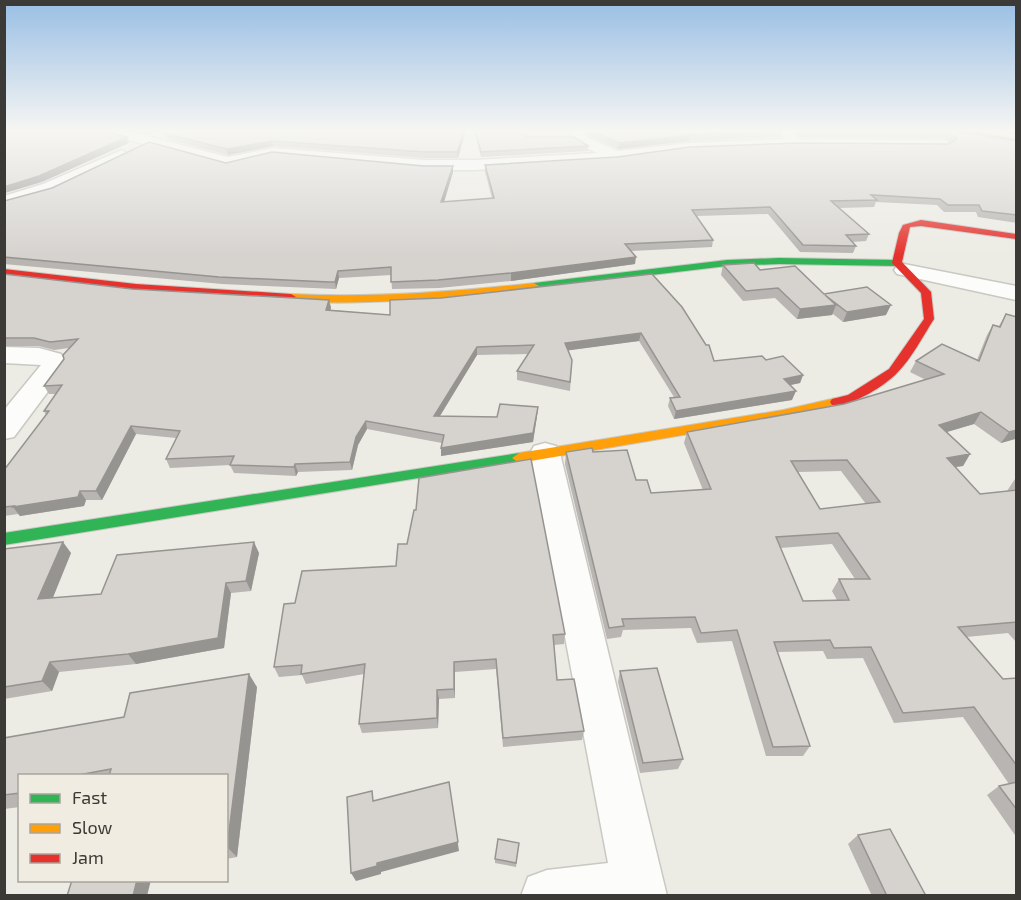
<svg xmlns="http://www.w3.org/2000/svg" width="1021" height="900" font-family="'Exo 2',sans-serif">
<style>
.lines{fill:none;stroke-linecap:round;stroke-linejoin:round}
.street-casing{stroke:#c9c8c3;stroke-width:3}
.fast-casing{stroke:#c9c8c3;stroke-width:2}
.slow-casing{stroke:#c9c8c3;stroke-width:2}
.jam-casing{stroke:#c9c8c3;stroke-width:2}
.street{fill:#fcfcfb;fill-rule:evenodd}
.fast{fill:#30b455;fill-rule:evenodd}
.slow{fill:#ff9f0a;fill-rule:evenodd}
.jam{fill:#e5322d;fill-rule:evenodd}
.wall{fill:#b8b5b2;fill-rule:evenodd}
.shaded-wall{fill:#969491}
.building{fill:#d6d3cf;stroke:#969491;stroke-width:1.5;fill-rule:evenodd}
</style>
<rect width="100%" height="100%" fill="#ecebe4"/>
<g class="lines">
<defs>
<path id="street" d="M101,130H123L228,157L273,148L425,160H475L597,153L578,144L566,130H580L588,138L618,151L689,143L785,139L778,130H792L800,139L945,140L952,144L945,148L796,147L689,151L616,161L475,170H425L273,156L228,167L103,133Z
M122,150L130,155L127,158L55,192L4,207V196L43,184Z
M904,264L1016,286V300L897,274L894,270L897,266Z
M4,347L39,348L61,354L67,366L14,437L4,439V410L41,365L4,363Z
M545,443L556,446L560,453L667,896H521L528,877L547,870L608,863L530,453L534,446Z"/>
<path id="fast" d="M779,258L897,260L902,263L897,266L779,264L727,266L534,289L529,286L534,283L727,260Z
M519,453L524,455L526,458L524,461L4,545V533Z"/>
<path id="slow" d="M952,130H963L1016,139V143Z
M534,283L539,286L537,288C506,295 304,311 286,297L291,294C373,298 453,292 534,283Z
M836,398L842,402L840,405L783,418L519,463L512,458L519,453L783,410Z"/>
<path id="jam" d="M921,220L1016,234V239L921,226L910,227L902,262L931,292L934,319C923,336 912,358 897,373C886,385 848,409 832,405L830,402L832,399L848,395L889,369L924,319L921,293L892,263L899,233L903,225Z
M4,269L136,284L291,294L296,297L291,300L136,290L4,275Z"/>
</defs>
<use href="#street" class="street-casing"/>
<use href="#fast" class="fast-casing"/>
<use href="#slow" class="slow-casing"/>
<use href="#jam" class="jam-casing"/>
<use href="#street" class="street"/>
<use href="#fast" class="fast"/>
<use href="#slow" class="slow"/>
<use href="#jam" class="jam"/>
</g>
<path class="wall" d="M131,130H466L458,158H425L273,146L228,155L167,139L166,134L160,131L149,134Z
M474,130H526L527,137L588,146V151L481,157Z
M583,130H781L782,131L781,137L689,141L618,149L589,136Z
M794,130H955L957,131L1017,141V223L978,217L976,212H944L937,205L876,202L874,207L839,208L869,234L866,241L852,242L856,246L853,253L800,252L768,214L697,216L713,240L712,247L631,251L635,264L511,281L439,288L392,289L391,275L339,278L336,289L222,284L4,264V201L226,163L453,166V172L444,202L492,198L485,172V165L948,144L951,142L945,138L801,137Z
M991,130H1017V136L1016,134Z
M723,265L760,270L824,294L886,315L843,322L833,314L832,315L797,319L775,298L743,301L721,275Z
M4,274L132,289L329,300L331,308L330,310L390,315L441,298L652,274L714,361L766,360L803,375L800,383L790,385L792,400L674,419L668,406L670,398L674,397L639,341L568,350L572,360L570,391L517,380V371L528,354L477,355L440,416L497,417L538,407L537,416L533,442L441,456V448L442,443L367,429L358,445L352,470L298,472L296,476L234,473L230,465L170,468L166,459L176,438L136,434L102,500H86L84,506L20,516L18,514L4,516V470L46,415L44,411L56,394H49L44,386L64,359L69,348L54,350L39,346H4Z
M1006,314L1017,317V440L1015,439L1001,443L974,424L947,432L970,454L963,466L955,467L980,494L1007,491L1015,479H1017V643L1008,633L966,637L1003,679L1017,678V838L987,795L999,786L1009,784L963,717L894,723L863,658L827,659L823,651L777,652L810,746L803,756H766L732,641L697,643L691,628L623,630L621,637L607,639L565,464L566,452H593L636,480L651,493L703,490L684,443L687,432L844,404L926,380L910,372L916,361L977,360L987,335L993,325L999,326ZM841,471L866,504L820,509L798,472ZM832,544L855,579H839L832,591L837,600L803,601L780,548Z
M4,549L71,553L52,598L101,594L259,553L251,591L231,593L224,648L136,664L59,672L52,691L4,699Z
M565,634L564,644L554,645L557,680L584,731L582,740L503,747L496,669L455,672V698L439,699L438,728L362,733L359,724L364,674L306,684L302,675L279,677L274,667Z
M620,671L683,759L678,769L640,773L618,682Z
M257,687L237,857L226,859V776H20V807L4,809V738L124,717Z
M858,835L926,896H872L848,844Z
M519,843L516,867L495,863V859Z"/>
<path class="shaded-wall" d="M147,130H160V131L149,134Z
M465,130H466L458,158L457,152Z
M690,135L689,141L618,149L619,143Z
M127,137L129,143L42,182L5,193L4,187Z
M272,141L273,146L228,155L227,149Z
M453,166V172L442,209L441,202Z
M636,257L635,264L511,281V273Z
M338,271L339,278L336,289L335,282Z
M329,300L331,308L328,318L326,310Z
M836,305L832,315L797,319L800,309Z
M891,305L886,315L843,322L847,312Z
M641,333L639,341L564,351L565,343Z
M477,347V355L435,424L434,416Z
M803,375L800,383L781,387L784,379Z
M796,391L792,400L674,419L676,411Z
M538,407L537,416L533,442L441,456V448Z
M981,412L974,424L933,436L939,425Z
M366,421L367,429L358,445L352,470L350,462L356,437Z
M131,426L136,434L102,500L96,491Z
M1017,430V437L1015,439L1001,443L1009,432Z
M970,454L963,466L940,469L947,458Z
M295,464L298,472L296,476L294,467Z
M80,491L86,500L84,506L20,516L13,507Z
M63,542L71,553L48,610L38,599Z
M254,542L259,553L251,591L246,581Z
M226,583L231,593L224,648L136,664L128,654Z
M50,662L59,672L52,691L42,681Z
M454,662L455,672V698L454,689Z
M249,674L257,687L237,857L227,847Z
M437,690L439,699L438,728L437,718Z
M449,782L459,851L381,872V874L356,881L351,873Z
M137,880H151L147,896H133Z"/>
<path class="building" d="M4,130H100L127,137L39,176L4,187Z
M165,130H465L457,152H425L272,141L227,149L166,134Z
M475,130H526L527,137H574L588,146L481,152Z
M589,130H781L782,131L690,135L619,143Z
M801,130H955L957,131L1017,141V215L982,211L979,205H948L940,199L871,195L877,200L831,201L869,234L846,235L856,246L803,245L770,207L692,210L713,240L625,244L636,257L511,273L438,280L391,282V267L338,271L335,282H329L219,277L4,257V201L52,188L149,142L226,163L272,152L424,166H453L441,202L494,198L485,165L617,157L690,147L798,143L948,144L957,139L948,132L803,131Z
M754,263L760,270L795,266L824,294L867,287L891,305L847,312L825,295L836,305L800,309L778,288L746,291L723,265Z
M4,274L132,289L329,300L326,310L390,315V300L441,298L652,274L682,307L706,345H709L714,361L762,356L766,360L783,356L803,375L784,379L796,391L676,411L670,398L680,397L641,333L565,343L572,360L570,382L517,371L534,345L477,347L434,416L497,417L500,404L538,407L533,433L441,448L444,435L366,421L356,437L350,462L295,464L294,467L230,465L234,456L166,459L180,431L131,426L96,491H80L78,497L13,507L14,506L4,507V470L49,411H44L62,385L44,386L64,359L63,355L78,339L50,342L34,338H4Z
M1006,314L1017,317V430L1009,432L981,412L939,425L970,454L947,458L980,494L1017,490V622L958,627L1003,679L1017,678V766L974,707L903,713L871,647L834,648L830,640L774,642L810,746L773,747L737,630L701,633L695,617L622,619L624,626L609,628L566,452L592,448L593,452L627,450L636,480H647L651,493L711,489L687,432L844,404L944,374L916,361L942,344L979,361L993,325L1000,327ZM847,460L880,502L820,509L791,461ZM838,533L870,579H839L849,600L803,601L776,537Z
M531,459L565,634L553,635L557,680L574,679L584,731L503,738L496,659L454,662V689L437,690V718L359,724L365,664L301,674L302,665L274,667L284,604L295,603L302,571L396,566L398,544H407L414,510H416L419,478Z
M63,542L38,599L101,594L117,555L254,542L246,581L226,583L218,638L128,654L50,662L42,681L4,687V549Z
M657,668L683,759L643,763L620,671Z
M249,674L227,847L226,776H109L111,769L73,776H20V793L4,795V738L124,717L130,693Z
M449,782L458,842L377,863V866L351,873L347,797L372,791L373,801Z
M1017,782V810L999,786Z
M890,829L926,896H887L858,835Z
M498,839L519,843L516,863L495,859Z
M72,880H137L133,896H67Z"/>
<linearGradient id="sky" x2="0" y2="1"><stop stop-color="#99bee4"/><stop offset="0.51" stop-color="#f6f6f3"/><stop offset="1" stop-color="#f6f6f3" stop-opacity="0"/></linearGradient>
<rect width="1021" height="256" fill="url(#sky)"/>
<rect width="1021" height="900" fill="none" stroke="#3c3a36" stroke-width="12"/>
<rect x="18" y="774" width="210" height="108" fill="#f0ece1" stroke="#a8a59d" stroke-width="1.5"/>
<rect x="30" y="794" width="30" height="9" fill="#30b455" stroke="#a8a59d" stroke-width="1.5"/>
<text x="72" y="804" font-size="18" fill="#3c3a36">Fast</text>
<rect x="30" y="824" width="30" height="9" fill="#ff9f0a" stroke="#a8a59d" stroke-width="1.5"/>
<text x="72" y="834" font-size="18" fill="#3c3a36">Slow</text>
<rect x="30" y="854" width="30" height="9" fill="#e5322d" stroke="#a8a59d" stroke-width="1.5"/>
<text x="72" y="864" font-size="18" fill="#3c3a36">Jam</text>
</svg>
